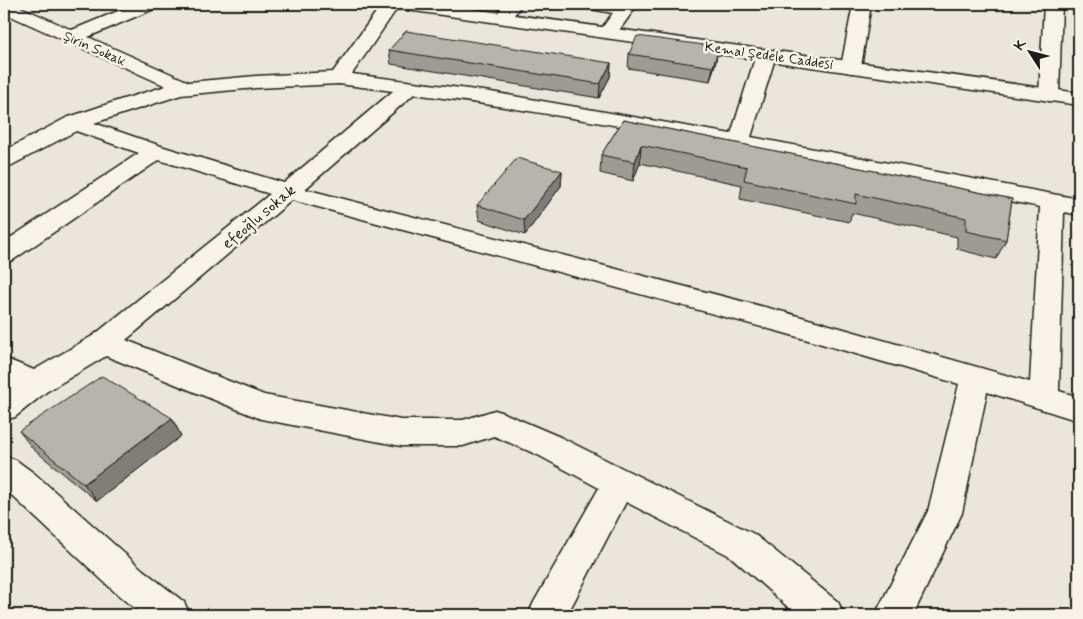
<svg xmlns="http://www.w3.org/2000/svg" width="1083" height="619" font-family="Mynerve,sans-serif">
<style>
.lines{fill:none;stroke-linecap:round;stroke-linejoin:round}
.street-casing{stroke:#1c1c1c;stroke-width:3}
.secondary-casing{stroke:#1c1c1c;stroke-width:3}
.primary-casing{stroke:#1c1c1c;stroke-width:3}
.street{fill:#f7f3e8;fill-rule:evenodd}
.secondary{fill:#f7f3e8;fill-rule:evenodd}
.primary{fill:#f7f3e8;fill-rule:evenodd}
.wall{fill:#9d9b94;stroke:#1c1c1c}
.shaded-wall{fill:#7f7e78;stroke:#1c1c1c}
.building{fill:#b6b4ac;stroke:#1c1c1c}
.labels{text-anchor:middle;stroke-width:5;stroke-linejoin:round;paint-order:stroke}
.far-street-label{font-size:14px;fill:#1c1c1c;stroke:#f7f3e8}
.street-label{font-size:16px;fill:#1c1c1c;stroke:#f7f3e8}
</style>
<rect width="100%" height="100%" fill="#eae6dc"/>
<filter id="ink" filterUnits="userSpaceOnUse"><feTurbulence type="fractalNoise" baseFrequency=".02" numOctaves="2"/><feDisplacementMap in="SourceGraphic" scale="10" xChannelSelector="R" yChannelSelector="G"/><feConvolveMatrix kernelMatrix="1 2 1 2 8 2 1 2 1" color-interpolation-filters="sRGB"/></filter>
<g filter="url(#ink)">
<g class="lines">
<defs>
<path id="street" d="M4,4H14L72,30L135,4H159L156,8L88,37L189,82L256,76L333,72L382,4H400L352,74L491,92L731,134L756,55L759,51L766,49L773,51L776,55L751,137L1079,199V215L1064,212L1059,391L1079,397V421L987,392L962,513L913,615H875L928,511L959,384L784,333L292,200L126,340L264,395L401,420H463L495,410L506,414L560,437L754,534L838,602L844,615H797L730,556L626,502L567,615H528L534,602L599,488L538,455L494,436L463,446H401L261,419L106,356L46,392L15,417L4,420V391L11,386L4,382V358L34,370L94,335L270,194L159,160L13,260L4,263V242L139,153L76,131L12,165L4,167V151L66,118L120,100L166,86L4,13ZM339,84L393,91L284,183L164,147L94,123L181,95L256,88ZM414,94C624,122 832,166 1040,207L1030,382L784,312L305,189Z
M504,4H522L509,22L503,23L497,22L494,18Z
M582,4H638L615,36L608,38L601,36L599,32L613,13L585,8Z
M853,4H871L861,67L858,71L851,73L844,71L841,67Z
M1044,4H1062L1059,95L1056,99L1049,101L1042,99L1039,95Z
M4,456L16,460L35,474L143,570L184,602L190,615H143L117,594L4,488Z"/>
<path id="secondary" d="M391,4H436L1079,93V105L400,9L394,8Z"/>
<path id="primary" d="M4,4H18L10,11L4,12Z"/>
</defs>
<use href="#street" class="street-casing"/>
<use href="#secondary" class="secondary-casing"/>
<use href="#primary" class="primary-casing"/>
<use href="#street" class="street"/>
<use href="#secondary" class="secondary"/>
<use href="#primary" class="primary"/>
</g>
<path class="wall" d="M389,50L611,63L610,77L599,98L391,64Z
M629,54L716,61L710,81L628,68Z
M623,120L1012,199L1006,240L996,259L957,249V237L852,213L849,222L740,199L742,185L640,163L633,181L600,173L601,155Z
M562,171L561,186L525,235L479,220L477,205Z
M172,418L181,436L97,501L33,449L19,431Z"/>
<path class="shaded-wall" d="M719,47L716,61L710,81L713,67Z
M611,63L610,77L599,98L600,84Z
M641,145L640,163L633,181L635,162Z
M562,171L561,186L525,235L524,220Z
M172,418L181,436L97,501L84,484Z"/>
<path class="building" d="M406,31L611,63L600,84L389,50Z
M637,36L719,47L713,67L629,54Z
M623,120L1012,199L1006,240L966,231V218L856,194V204L744,180L747,167L641,145L635,162L601,155Z
M517,158L562,171L524,220L477,205Z
M102,376L172,418L84,484L19,431Z"/>
</g>
<g class="labels">
<g class="far-street-label">
<text transform="translate(95 48) rotate(24)" y="5">Şirin Sokak</text>
<text transform="translate(769 55) rotate(8)" y="5">Kemal Şedele Caddesi</text>
</g>
<g class="street-label">
<text transform="translate(258 216) rotate(-40)" y="6">efeoğlu sokak</text>
</g>
</g>
<rect width="1083" height="619" fill="none" stroke="#f7f3e8" stroke-width="20"/>
<rect x="10" y="10" width="1063" height="599" fill="none" stroke="#1c1c1c" stroke-width="2" filter="url(#ink)"/>
<g transform="translate(1030 52) rotate(306)" stroke="#f7f3e8" stroke-width="4" paint-order="stroke">
<path d="M0-4L9 19L0 12L-9 19Z" fill="#1c1c1c"/>
<text y="-8" font-size="14" font-weight="bold" text-anchor="middle" fill="#1c1c1c">K</text>
</g>
</svg>
